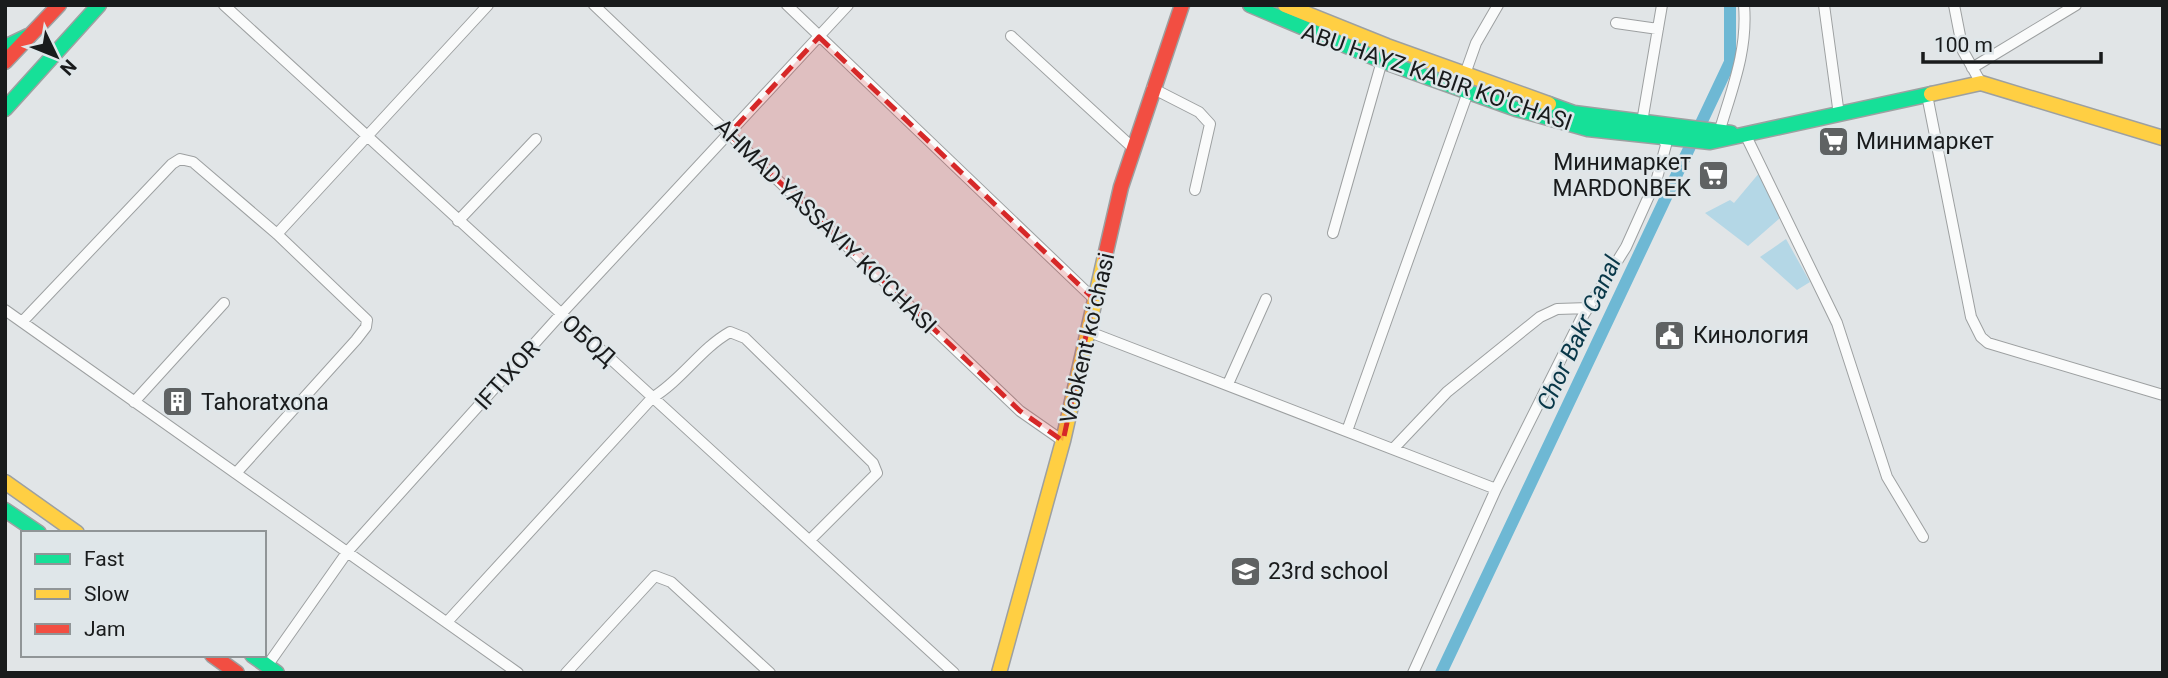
<svg xmlns="http://www.w3.org/2000/svg" width="2168" height="678" font-family="Roboto,sans-serif">
<style>
.green{fill:#b4d7e6}
.lines{fill:none;stroke-linecap:round;stroke-linejoin:round}
.canal{stroke:#6eb8d4;stroke-width:12}
.street-casing{stroke:#9da0a1;stroke-width:12}
.fast-casing{stroke:#9da0a1;stroke-width:17}
.slow-casing{stroke:#9da0a1;stroke-width:17}
.jam-casing{stroke:#9da0a1;stroke-width:17}
.street{stroke:#fafbfb;stroke-width:10}
.fast{stroke:#16e098;stroke-width:14}
.slow{stroke:#ffcf43;stroke-width:14}
.jam{stroke:#f24e42;stroke-width:14}
.marked{fill:#d62828;fill-opacity:0.2;stroke:#d62828;stroke-width:5;stroke-dasharray:14 9;stroke-linejoin:round}
.labels{text-anchor:middle;stroke-width:5;stroke-linejoin:round;paint-order:stroke}
.street-label{font-size:23px;fill:#191b1c;stroke:#dfe6e9}
.poi-label{font-size:23px;fill:#191b1c;stroke:#dfe6e9;text-anchor:start}
.water-label{font-size:24px;font-style:italic;fill:#083748;stroke:#dfe6e9}
</style>
<rect width="100%" height="100%" fill="#e1e5e7"/>
<path class="green" d="M1760,172L1780,218L1748,246L1705,213L1730,200L1734,203Z
M1786,239L1810,282L1797,290L1760,257Z"/>
<g class="lines">
<path class="canal" d="M1441,673L1730,62V5"/>
<defs>
<path id="street" d="M224,5L954,673
M594,5L1020,411L1063,441
M787,5L1094,299
M1824,5L1839,115
M1954,5L1963,51L1981,83
M1616,23L1658,29
M1011,36L1133,148
M1972,68L2076,5
M1465,74L1476,43L1498,5
M1152,88L1199,112L1210,124L1195,190
M1927,95L1971,317L1981,337L1988,343L2163,395
M1642,122L1662,5
M1718,136C1731,91 1748,52 1744,5
M1746,136L1837,323L1887,477L1923,537
M458,221L536,139
M1333,233L1382,61
M277,234L488,5
M5,310L518,673
M22,322L172,164L180,159L193,162L277,234L367,320L366,327L356,340L237,472
M1087,331L1496,489
M1228,384L1266,299
M134,402L224,303
M1347,431L1468,92
M1393,449L1447,392L1540,317L1557,309L1589,308
M447,622L652,398C682,380 700,349 730,332L745,338L873,463L877,473L810,540
M267,666L348,551L561,314L848,5
M566,673L655,576L671,582L770,673
M1413,673L1496,489L1581,319L1626,247L1657,178L1666,145L1663,138"/>
<path id="fast" d="M1250,5L1382,61L1516,109L1588,129L1710,142L1931,94
M5,47L28,36
M1549,104L1574,113L1731,133
M5,109L99,5
M5,510L39,533
M252,655L277,673"/>
<path id="slow" d="M1285,5L1387,46L1549,104
M1931,94L1981,83L2163,138
M5,482L77,533
M999,673L1063,441L1105,256"/>
<path id="jam" d="M5,62L59,5
M1105,256L1121,187L1182,5
M212,655L237,673"/>
</defs>
<use href="#street" class="street-casing"/>
<use href="#fast" class="fast-casing"/>
<use href="#slow" class="slow-casing"/>
<use href="#jam" class="jam-casing"/>
<use href="#street" class="street"/>
<use href="#fast" class="fast"/>
<use href="#slow" class="slow"/>
<use href="#jam" class="jam"/>
</g>
<path class="marked" d="M819,37L1094,299L1063,441L1020,411L729,134Z"/>
<defs>
<symbol id="supermarket-square" viewBox="-11 -11 22 22"><rect x="-9" y="-9" width="18" height="18" rx="4" fill="#5f6263" stroke="#dfe6e9"/><path d="M-6-5.5h2.5l.6 2H6L4.5 2H-2.5L-4.4-4H-6ZM-1.5 3.2a1.3 1.3 0 1 0 .1 0ZM3 3.2a1.3 1.3 0 1 0 .1 0Z" fill="#fff"/></symbol>
<symbol id="civic-square" viewBox="-11 -11 22 22"><rect x="-9" y="-9" width="18" height="18" rx="4" fill="#5f6263" stroke="#dfe6e9"/><path d="M-.6-6.5H3V-4.5H.6V-3L4-1V1h2V6H-6V1h2V-1L-.6-3ZM-1.2 2.5V6h2.4V2.5Z" fill="#fff"/></symbol>
<symbol id="building-square" viewBox="-11 -11 22 22"><rect x="-9" y="-9" width="18" height="18" rx="4" fill="#5f6263" stroke="#dfe6e9"/><path d="M-4-6H4V6H1V3H-1V6H-4ZM-2.5-4.3h1.7v1.8h-1.7ZM.8-4.3h1.7v1.8H.8ZM-2.5-1h1.7V.8h-1.7ZM.8-1h1.7V.8H.8Z" fill="#fff"/></symbol>
<symbol id="school-square" viewBox="-11 -11 22 22"><rect x="-9" y="-9" width="18" height="18" rx="4" fill="#5f6263" stroke="#dfe6e9"/><path d="M0-5L7-2L0 1L-7-2ZM-4 1L0 2.5L4 1V4Q0 6-4 4Z" fill="#fff"/></symbol>
</defs>
<g fill-rule="evenodd">
<use href="#supermarket-square" x="1816" y="124" width="35" height="35"/>
<use href="#supermarket-square" x="1696" y="158" width="35" height="35"/>
<use href="#civic-square" x="1652" y="318" width="35" height="35"/>
<use href="#building-square" x="160" y="384" width="35" height="35"/>
<use href="#school-square" x="1228" y="554" width="35" height="35"/>
</g>
<g class="labels">
<g class="street-label">
<text transform="translate(1437 77) rotate(19)" y="8">ABU HAYZ KABIR KO'CHASI</text>
<text transform="translate(826 226) rotate(44)" y="8">AHMAD YASSAVIY KO'CHASI</text>
<text transform="translate(1087 338) rotate(-77)" y="8">Vobkent koʻchasi</text>
<text transform="translate(589 340) rotate(42)" y="8">ОБОД</text>
<text transform="translate(507 375) rotate(-48)" y="8">IFTIXOR</text>
</g>
<g class="poi-label">
<text x="1856" y="149">Минимаркет</text>
<text x="1691" y="170" text-anchor="end">Минимаркет<tspan x="1691" dy="26">MARDONBEK</tspan></text>
<text x="1693" y="343">Кинология</text>
<text x="201" y="410">Tahoratxona</text>
<text x="1268" y="579">23rd school</text>
</g>
<g class="water-label">
<text transform="translate(1579 333) rotate(-65)" y="8">Chor Bakr Canal</text>
</g>
</g>
<rect width="2168" height="678" fill="none" stroke="#191b1c" stroke-width="14"/>
<rect x="21" y="531" width="245" height="126" fill="#dfe6e9" stroke="#909597" stroke-width="2"/>
<rect x="35" y="554" width="35" height="10" fill="#16e098" stroke="#909597" stroke-width="2"/>
<text x="84" y="566" font-size="21" fill="#191b1c">Fast</text>
<rect x="35" y="589" width="35" height="10" fill="#ffcf43" stroke="#909597" stroke-width="2"/>
<text x="84" y="601" font-size="21" fill="#191b1c">Slow</text>
<rect x="35" y="624" width="35" height="10" fill="#f24e42" stroke="#909597" stroke-width="2"/>
<text x="84" y="636" font-size="21" fill="#191b1c">Jam</text>
<g transform="translate(56 56) rotate(133)" stroke="#dfe6e9" stroke-width="5" paint-order="stroke">
<path d="M0-5L12 26L0 18L-12 26Z" fill="#191b1c"/>
<text y="-10" font-size="19" font-weight="bold" text-anchor="middle" fill="#191b1c">N</text>
</g>
<path d="M1923 52v10h178v-10" fill="none" stroke="#191b1c" stroke-width="3.5"/>
<text x="1934" y="52" font-size="21" fill="#191b1c" stroke="#dfe6e9" stroke-width="5" paint-order="stroke">100 m</text>
</svg>
